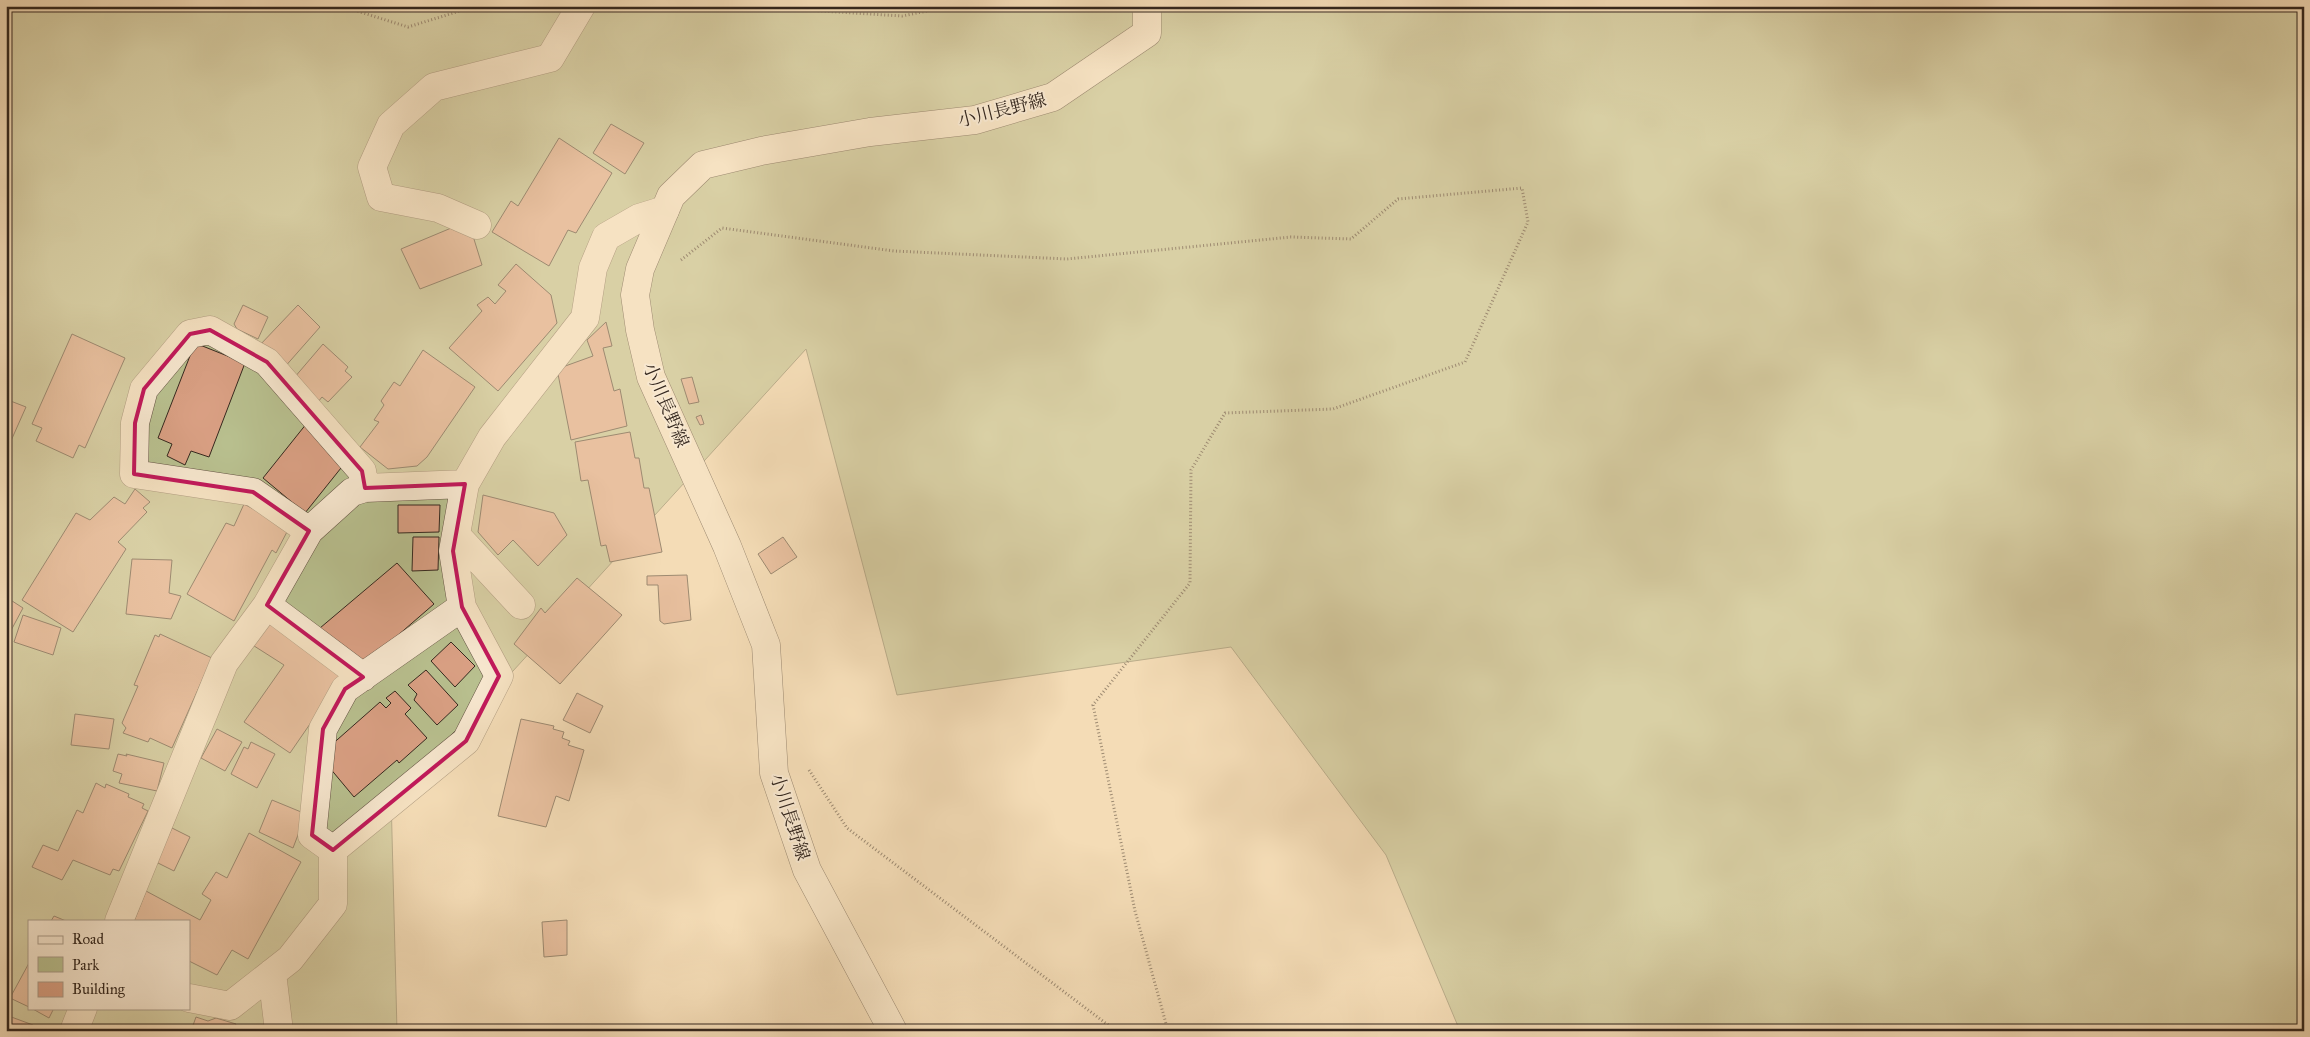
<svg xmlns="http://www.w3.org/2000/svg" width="2310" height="1037" font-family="'IM FELL Great Primer','Noto Serif JP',serif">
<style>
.green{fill:#b9c190;stroke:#767457;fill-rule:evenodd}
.building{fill:#dba185;stroke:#34271e}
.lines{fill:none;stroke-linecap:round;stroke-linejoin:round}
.minor-casing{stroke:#645444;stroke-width:29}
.secondary-casing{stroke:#34271e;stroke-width:29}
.path{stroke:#34271e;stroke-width:3;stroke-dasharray:1 2.5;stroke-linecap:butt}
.minor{stroke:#f8e8d0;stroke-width:28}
.secondary{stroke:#f8e8d0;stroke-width:28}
.marked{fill:none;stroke:#c2185b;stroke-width:4;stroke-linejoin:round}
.labels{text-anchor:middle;stroke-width:4;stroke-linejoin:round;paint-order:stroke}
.street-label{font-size:18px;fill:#34271e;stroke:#f8e8d0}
</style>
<rect width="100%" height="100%" fill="#f4dcb7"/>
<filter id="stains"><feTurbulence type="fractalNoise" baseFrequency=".004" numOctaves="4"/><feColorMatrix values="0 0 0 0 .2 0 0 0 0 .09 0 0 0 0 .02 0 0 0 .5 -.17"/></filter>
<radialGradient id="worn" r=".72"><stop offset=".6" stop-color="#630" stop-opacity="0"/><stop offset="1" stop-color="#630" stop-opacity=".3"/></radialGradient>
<path class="green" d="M6,6H2304V1031H1460L1386,855L1231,647L897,695L806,349L493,693L391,795L397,1031H6ZM29,921H189V1008H29Z"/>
<path class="building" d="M611,124L644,143L625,174L593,153Z
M559,138L612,173L576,233L568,230L549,266L492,232L511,201L518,206Z
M456,226L473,236L482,265L420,289L401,249Z
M516,264L551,295L557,323L498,391L449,348L482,311L477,305L488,297L495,304L506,291L498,285Z
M243,305L268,317L258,339L237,329L234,324Z
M298,305L320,327L283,369L259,346Z
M606,322L612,346L603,348L614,391L620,389L627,426L571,440L557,369L593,356L587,340Z
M72,334L125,358L85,448L79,445L73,458L36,441L42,428L32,424Z
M195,343L245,363L209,457L191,451L185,465L167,456L172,444L158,438Z
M323,344L348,367L345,371L352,377L328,402L322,397L318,402L294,378Z
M423,350L475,387L427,457L417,466L388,469L360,447L379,422L374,420L384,405L381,401L394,382L400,386Z
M692,377L699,402L689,404L681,379Z
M8,400L26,407L10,443L6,442V404Z
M701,415L704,424L700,425L696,417Z
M307,423L345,463L305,513L263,478Z
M630,432L635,458H639L644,488H649L662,552L610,562L606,545L601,546L588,480L581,481L575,442Z
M135,489L150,502L143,508L147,512L118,542L126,549L73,632L22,600L76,513L90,520L114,497L125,504Z
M483,495L554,513L567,535L538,566L513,540L498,555L478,532Z
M244,504L289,528L276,553L272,550L234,621L187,594L226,523L234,526Z
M398,505H440L439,532L398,533Z
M413,537H439L438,570L412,571Z
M783,537L797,557L771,574L758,554Z
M132,559L172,560L169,593L181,596L171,619L126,614Z
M397,563L434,604L359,669L320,628Z
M687,575L691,620L664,624L660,621L658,585H647V576Z
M577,578L622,615L560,684L514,644L541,608L545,613Z
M6,597L23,608L8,636L6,635Z
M23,615L61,628L53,655L14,642Z
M270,620L343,676L290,753L244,722L284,665L251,644Z
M160,634L212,658L172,748L150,738L148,742L123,733L126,728L122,723L138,686L134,685L155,635L159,637Z
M451,642L475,666L455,687L431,661Z
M426,670L458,705L437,725L414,700L417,694L408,685Z
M395,691L411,708L405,714L427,738L399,763L397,760L354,797L324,761L329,747L380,702L386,708L391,703L386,698Z
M577,693L603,706L590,733L563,720Z
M75,714L114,719L109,749L71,745Z
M521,719L554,726L553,729L564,732L562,738L570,741L568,745L584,750L569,801L556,796L546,827L498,816Z
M217,729L242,742L225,771L201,758Z
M251,742L275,754L257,788L231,774L244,747L248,749Z
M118,754L127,756L126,754L164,763L157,791L119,783L122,774L113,771Z
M96,783L105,788L106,784L129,794L128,797L144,804L142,808L148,811L119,871L113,869L110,875L73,860L62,880L32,867L43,845L58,851L77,810L83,813Z
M272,800L306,814L293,848L259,832Z
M172,828L190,837L174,871L156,862Z
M249,833L301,862L248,959L232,950L217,975L189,961V921H134L146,891L200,920L211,900L202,894L216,872L227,878Z
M54,916L66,921H51Z
M567,920V955L544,957L542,922Z
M29,963V1007L10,998Z
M31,1008H54L49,1018Z
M6,1015L33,1025L31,1031H6Z
M196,1017L208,1021L216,1018L236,1024L232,1031H191Z"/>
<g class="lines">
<defs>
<path id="minor" d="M477,225L438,208L381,197L372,167L391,125L434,87L550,58L581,6
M309,531L253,492L134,474L135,423L144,389L190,334L210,330L267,362L362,471L365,488
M456,535L521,605
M267,605L363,677
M333,850L312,835L323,729L345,689L462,607
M119,921L224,663L267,605L309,531L352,492L365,488L465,484L492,437L585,318L593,268L606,237L639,218L665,210
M272,973L279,1031
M189,998L230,1006L290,959L333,904V850L466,741L499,676L462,607L453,551L465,484
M74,1031L83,1008"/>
<path id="secondary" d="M893,1031L807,870L774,773L766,645L727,546L651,377L640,330L635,295L640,269L671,196L703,165L761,151L870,132L975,120L1053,97L1147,33V6"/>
</defs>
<use href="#minor" class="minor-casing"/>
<use href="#secondary" class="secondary-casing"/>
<path class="path" d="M341,6L408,27L476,6
M741,6L902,16L952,6
M613,7L740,6
M681,260L722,228L894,251L1067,259L1291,237L1351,239L1398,199L1522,188L1528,222L1465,362L1333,409L1225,413L1191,470L1190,583L1093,705L1135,911L1168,1031
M809,770L847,828L1116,1031"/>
<use href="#minor" class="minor"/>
<use href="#secondary" class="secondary"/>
</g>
<path d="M0 0H2310V1037H0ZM210,330L267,362L362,471L365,488L465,484L453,551L462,607L499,676L466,741L333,850L312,835L323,729L345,689L363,677L267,605L309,531L253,492L134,474L135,423L144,389L190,334Z" fill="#f4dcb7" fill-opacity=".55" fill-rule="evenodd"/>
<path class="marked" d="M210,330L267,362L362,471L365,488L465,484L453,551L462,607L499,676L466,741L333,850L312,835L323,729L345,689L363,677L267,605L309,531L253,492L134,474L135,423L144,389L190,334Z"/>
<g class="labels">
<g class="street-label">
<text transform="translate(1002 110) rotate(-14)" y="6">小川長野線</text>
<text transform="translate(666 405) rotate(67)" y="6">小川長野線</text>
<text transform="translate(790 817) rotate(72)" y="6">小川長野線</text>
</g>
</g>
<rect width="2310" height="1037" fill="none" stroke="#f4dcb7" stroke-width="25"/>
<rect x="8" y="8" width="2295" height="1022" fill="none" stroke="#34271e" stroke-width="2.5"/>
<rect x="12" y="12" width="2285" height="1012" fill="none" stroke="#34271e"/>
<rect x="28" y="920" width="162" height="90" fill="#f8e8d0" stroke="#aa9b89"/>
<rect x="38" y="936" width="25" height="8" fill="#f8e8d0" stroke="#aa9b89"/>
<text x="72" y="944" font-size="15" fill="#34271e">Road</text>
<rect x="38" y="957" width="25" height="15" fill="#b9c190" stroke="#aa9b89"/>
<text x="72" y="970" font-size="15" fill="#34271e">Park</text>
<rect x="38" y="982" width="25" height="15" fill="#dba185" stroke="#aa9b89"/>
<text x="72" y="994" font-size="15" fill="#34271e">Building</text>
<rect width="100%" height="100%" filter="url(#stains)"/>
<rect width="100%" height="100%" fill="url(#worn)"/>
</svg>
